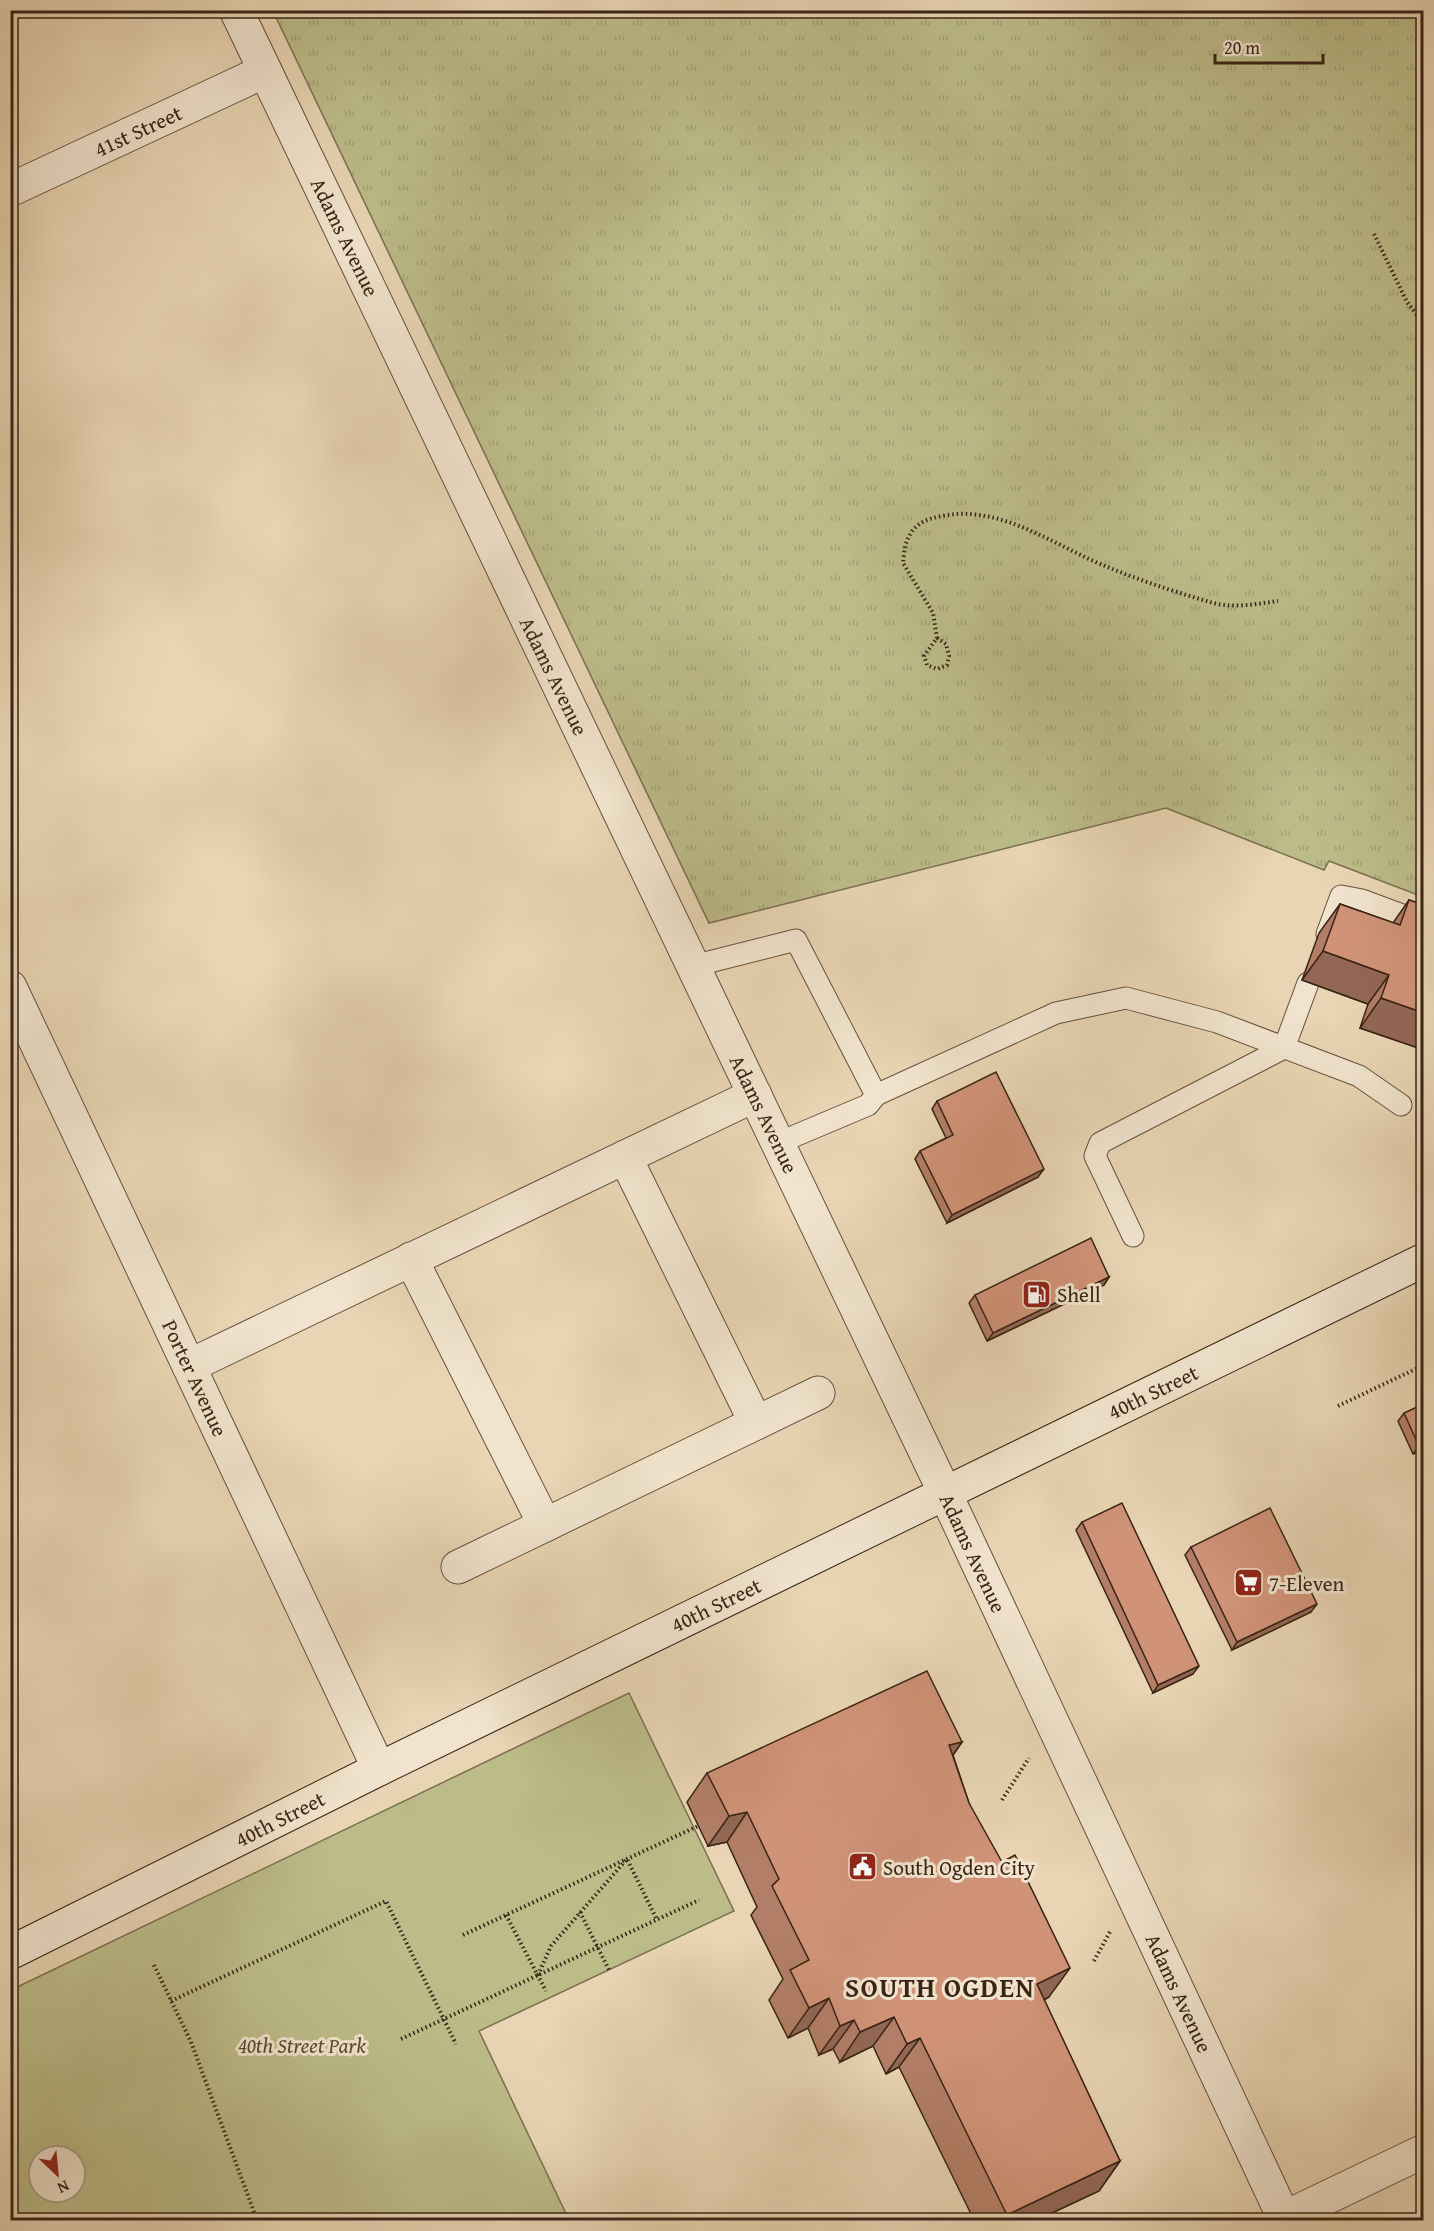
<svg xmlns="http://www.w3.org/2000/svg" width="1434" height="2231" viewBox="0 0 1434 2231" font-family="'Gentium Book Plus',serif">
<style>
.grass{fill:url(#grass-tufts);stroke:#7a7050;stroke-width:1.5}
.park{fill:#bcbc89;stroke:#7a7050;stroke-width:1.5;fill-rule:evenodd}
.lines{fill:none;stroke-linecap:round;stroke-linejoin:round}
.service-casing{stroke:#65503e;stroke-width:23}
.minor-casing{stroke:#65503e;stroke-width:35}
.tertiary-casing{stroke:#65503e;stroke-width:35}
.secondary-casing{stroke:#392416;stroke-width:35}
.path{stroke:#392416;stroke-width:4;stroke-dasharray:1.5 3;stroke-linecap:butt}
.service{stroke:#f1e4ce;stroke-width:21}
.minor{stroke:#f1e4ce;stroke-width:33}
.tertiary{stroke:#f1e4ce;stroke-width:33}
.secondary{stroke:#f1e4ce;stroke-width:33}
.wall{fill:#b37e67;stroke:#392416;stroke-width:1.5}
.shaded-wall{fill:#926754;stroke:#392416;stroke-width:1.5}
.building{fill:#d09378;stroke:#392416;stroke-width:1.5}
.labels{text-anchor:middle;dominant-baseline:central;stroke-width:6;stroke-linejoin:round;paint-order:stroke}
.street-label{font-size:21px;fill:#392416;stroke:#f1e4ce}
.poi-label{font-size:21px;fill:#392416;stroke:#f1e4ce;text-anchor:start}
.park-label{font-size:21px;font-style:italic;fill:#5a4a33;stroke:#f1e4ce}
.district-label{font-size:27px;font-weight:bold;letter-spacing:1.5px;fill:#392416;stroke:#f1e4ce}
</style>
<defs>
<pattern id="grass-tufts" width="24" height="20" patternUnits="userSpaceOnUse" patternTransform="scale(1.5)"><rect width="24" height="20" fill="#bcbc89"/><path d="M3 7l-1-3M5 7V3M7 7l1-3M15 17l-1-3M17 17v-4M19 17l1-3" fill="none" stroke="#a2a176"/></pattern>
</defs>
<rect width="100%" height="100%" fill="#e9d5b4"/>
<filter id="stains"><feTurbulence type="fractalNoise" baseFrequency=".00333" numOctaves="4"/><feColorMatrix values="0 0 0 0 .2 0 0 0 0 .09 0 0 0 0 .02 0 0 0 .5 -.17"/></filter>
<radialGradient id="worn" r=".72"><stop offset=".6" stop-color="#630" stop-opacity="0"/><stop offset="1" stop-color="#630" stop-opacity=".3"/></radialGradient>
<polygon class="grass" points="273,11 1423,11 1423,897 1329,861 1324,870 1166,808 709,923"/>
<path class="park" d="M629 1693 734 1911 479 2031 569 2220H11V1990ZM39 2156H75V2192H39Z"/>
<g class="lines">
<defs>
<g id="service">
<polyline points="1327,934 1341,896 1362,900 1424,923"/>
<polyline points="693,966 796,940 876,1095 868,1105 778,1143"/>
<polyline points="876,1095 1056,1013 1126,998 1217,1022 1359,1076 1401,1105"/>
<polyline points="1133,1236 1095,1156 1100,1143 1284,1048 1308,983"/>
</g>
<g id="minor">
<polyline points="10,190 265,71"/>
<polyline points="10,987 379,1769"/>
<polyline points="625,1157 756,1423"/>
<polyline points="411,1259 545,1525"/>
<polyline points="189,1366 755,1095"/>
<polyline points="945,1493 1285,2220"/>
<polyline points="458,1567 818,1393"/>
<polyline points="1280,2220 1424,2151"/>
</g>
<polyline id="tertiary" points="236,10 945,1493"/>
<polyline id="secondary" points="10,1953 379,1769 1424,1260"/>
</defs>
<use href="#service" class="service-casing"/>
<use href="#minor" class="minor-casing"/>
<use href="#tertiary" class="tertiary-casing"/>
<use href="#secondary" class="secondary-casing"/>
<g class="path">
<polyline points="1374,234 1407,302 1424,324"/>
<path d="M937 638 946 644 949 656 947 665 937 669 927 665 924 656 937 638 933 613 903 563C904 556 904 547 907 541 913 524 926 519 942 516 1000 504 1053 545 1105 566 1139 580 1175 592 1210 602 1232 609 1256 604 1278 601"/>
<polyline points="1338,1406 1424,1365"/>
<polyline points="1002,1800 1029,1758"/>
<polyline points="580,1912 609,1970"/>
<polyline points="506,1915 546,1991"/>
<polyline points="463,1935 698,1826"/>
<polyline points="1094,1961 1111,1930"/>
<polyline points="154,1965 191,2042 257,2220"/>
<polyline points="538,1975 551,1946 627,1859 657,1920"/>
<polyline points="171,2001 386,1901 456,2044"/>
<polyline points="401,2039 699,1900"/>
</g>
<use href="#service" class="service"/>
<use href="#minor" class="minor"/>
<use href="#tertiary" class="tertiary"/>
<use href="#secondary" class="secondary"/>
</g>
<g class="wall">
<polygon points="1409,900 1424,905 1424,1050 1360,1028 1368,1004 1302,980 1319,933 1340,904 1393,923"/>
<polygon points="937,1101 1038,1177 947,1223 915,1159 920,1151 946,1138 932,1109"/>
<polygon points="1109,1277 1104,1285 987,1341 969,1303 975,1295"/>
<polygon points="1424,1404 1424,1449 1413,1454 1398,1421 1404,1413"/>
<polygon points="1082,1522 1193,1674 1153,1693 1076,1530"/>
<polygon points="1191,1547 1311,1612 1232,1650 1185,1555"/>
<polygon points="962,1742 953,1755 969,1803 1049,1997 1044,2000 1120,2161 1099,2191 1037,2220 974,2220 899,2067 886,2074 873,2046 840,2062 833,2049 819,2055 808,2028 788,2038 769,2000 783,1979 751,1915 757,1907 727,1842 708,1846 687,1802 707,1773"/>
</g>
<g class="shaded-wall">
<polygon points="1323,951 1389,975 1368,1004 1302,980"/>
<polygon points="1381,998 1424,1013 1424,1050 1360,1028"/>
<polygon points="1044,1169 1038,1177 947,1223 952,1215"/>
<polygon points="1109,1277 1104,1285 987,1341 993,1333"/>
<polygon points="1424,1444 1424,1449 1413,1454 1419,1446"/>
<polygon points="1317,1604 1311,1612 1232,1650 1237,1642"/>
<polygon points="1199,1666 1193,1674 1153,1693 1158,1685"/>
<polygon points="962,1742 941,1772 949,1745"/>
<polygon points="747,1812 727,1842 708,1846 729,1816"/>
<polygon points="1070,1968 1049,1997 1016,2014 1037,1984"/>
<polygon points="829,1998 808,2028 788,2038 809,2008"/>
<polygon points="894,2017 873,2046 840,2062 860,2032"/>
<polygon points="854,2020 833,2049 819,2055 840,2026"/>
<polygon points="920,2038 899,2067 886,2074 907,2044"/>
<polygon points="1120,2161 1099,2191 1037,2220 1003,2220 1007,2215"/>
</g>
<g class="building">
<polygon points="1409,900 1424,905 1424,1013 1381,998 1389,975 1323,951 1340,904 1400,925"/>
<polygon points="996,1072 1044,1169 952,1215 920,1151 953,1135 937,1101"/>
<polygon points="1091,1238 1109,1277 993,1333 975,1295"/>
<polygon points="1424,1404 1424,1444 1419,1446 1404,1413"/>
<polygon points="1122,1503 1199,1666 1158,1685 1082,1522"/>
<polygon points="1270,1508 1317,1604 1237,1642 1191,1547"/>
<polygon points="927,1671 962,1742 949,1745 969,1803 1002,1862 1015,1855 1070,1968 1037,1984 1120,2161 1007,2215 920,2038 907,2044 894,2017 860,2032 854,2020 840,2026 829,1998 809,2008 790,1970 809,1960 772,1886 779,1879 747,1812 729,1816 707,1773"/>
</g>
<defs>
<symbol id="fuel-square" viewBox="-11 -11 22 22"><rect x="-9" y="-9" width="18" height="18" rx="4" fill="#8f2418" stroke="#f1e4ce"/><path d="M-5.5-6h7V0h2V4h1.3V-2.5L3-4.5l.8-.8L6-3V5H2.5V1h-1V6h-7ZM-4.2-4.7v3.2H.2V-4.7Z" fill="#fff"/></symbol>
<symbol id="supermarket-square" viewBox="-11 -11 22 22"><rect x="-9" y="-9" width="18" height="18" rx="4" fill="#8f2418" stroke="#f1e4ce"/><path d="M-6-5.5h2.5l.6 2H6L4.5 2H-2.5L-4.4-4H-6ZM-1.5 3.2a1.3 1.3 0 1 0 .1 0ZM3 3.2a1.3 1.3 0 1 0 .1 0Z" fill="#fff"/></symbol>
<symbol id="civic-square" viewBox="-11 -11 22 22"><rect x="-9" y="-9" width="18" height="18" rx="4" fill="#8f2418" stroke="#f1e4ce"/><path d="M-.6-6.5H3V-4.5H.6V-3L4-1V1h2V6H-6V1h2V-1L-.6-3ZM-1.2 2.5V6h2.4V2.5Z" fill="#fff"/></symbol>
</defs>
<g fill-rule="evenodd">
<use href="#fuel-square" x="1020" y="1278" width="33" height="33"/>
<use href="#supermarket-square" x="1232" y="1566" width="33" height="33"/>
<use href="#civic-square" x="846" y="1850" width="33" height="33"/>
</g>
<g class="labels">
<g class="street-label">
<text transform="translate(138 131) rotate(-25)">41st Street</text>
<text transform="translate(345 237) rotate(64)">Adams Avenue</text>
<text transform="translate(554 676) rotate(64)">Adams Avenue</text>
<text transform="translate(764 1114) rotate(64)">Adams Avenue</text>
<text transform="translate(195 1378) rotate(65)">Porter Avenue</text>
<text transform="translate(1153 1392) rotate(-26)">40th Street</text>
<text transform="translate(973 1553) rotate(65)">Adams Avenue</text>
<text transform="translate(716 1605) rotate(-26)">40th Street</text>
<text transform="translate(280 1819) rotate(-27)">40th Street</text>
<text transform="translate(1179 1993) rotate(65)">Adams Avenue</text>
</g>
<g class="poi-label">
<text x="1057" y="1294">Shell</text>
<text x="1269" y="1583">7-Eleven</text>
<text x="883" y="1867">South Ogden City</text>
</g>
<g class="park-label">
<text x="302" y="2045">40th Street Park</text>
</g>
<g class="district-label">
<text x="940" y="1987">SOUTH OGDEN</text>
</g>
</g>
<rect width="1434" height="2231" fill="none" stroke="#e9d5b4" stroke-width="36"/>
<rect x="12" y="12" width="1410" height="2207" fill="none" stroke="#392416" stroke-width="3"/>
<rect x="18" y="18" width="1398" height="2195" fill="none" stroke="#392416" stroke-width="1.5"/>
<g transform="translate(57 2174) rotate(154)"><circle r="28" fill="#f1e4ce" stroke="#a79784" stroke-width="1.5"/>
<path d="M0-4.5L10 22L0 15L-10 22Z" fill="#8f2418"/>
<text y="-9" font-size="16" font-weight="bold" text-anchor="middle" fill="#392416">N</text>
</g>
<path d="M1215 54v9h108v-9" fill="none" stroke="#392416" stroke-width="3"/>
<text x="1224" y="54" font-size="18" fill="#392416" stroke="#f1e4ce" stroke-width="4.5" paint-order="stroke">20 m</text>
<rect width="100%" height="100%" filter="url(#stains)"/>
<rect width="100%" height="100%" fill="url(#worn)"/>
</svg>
